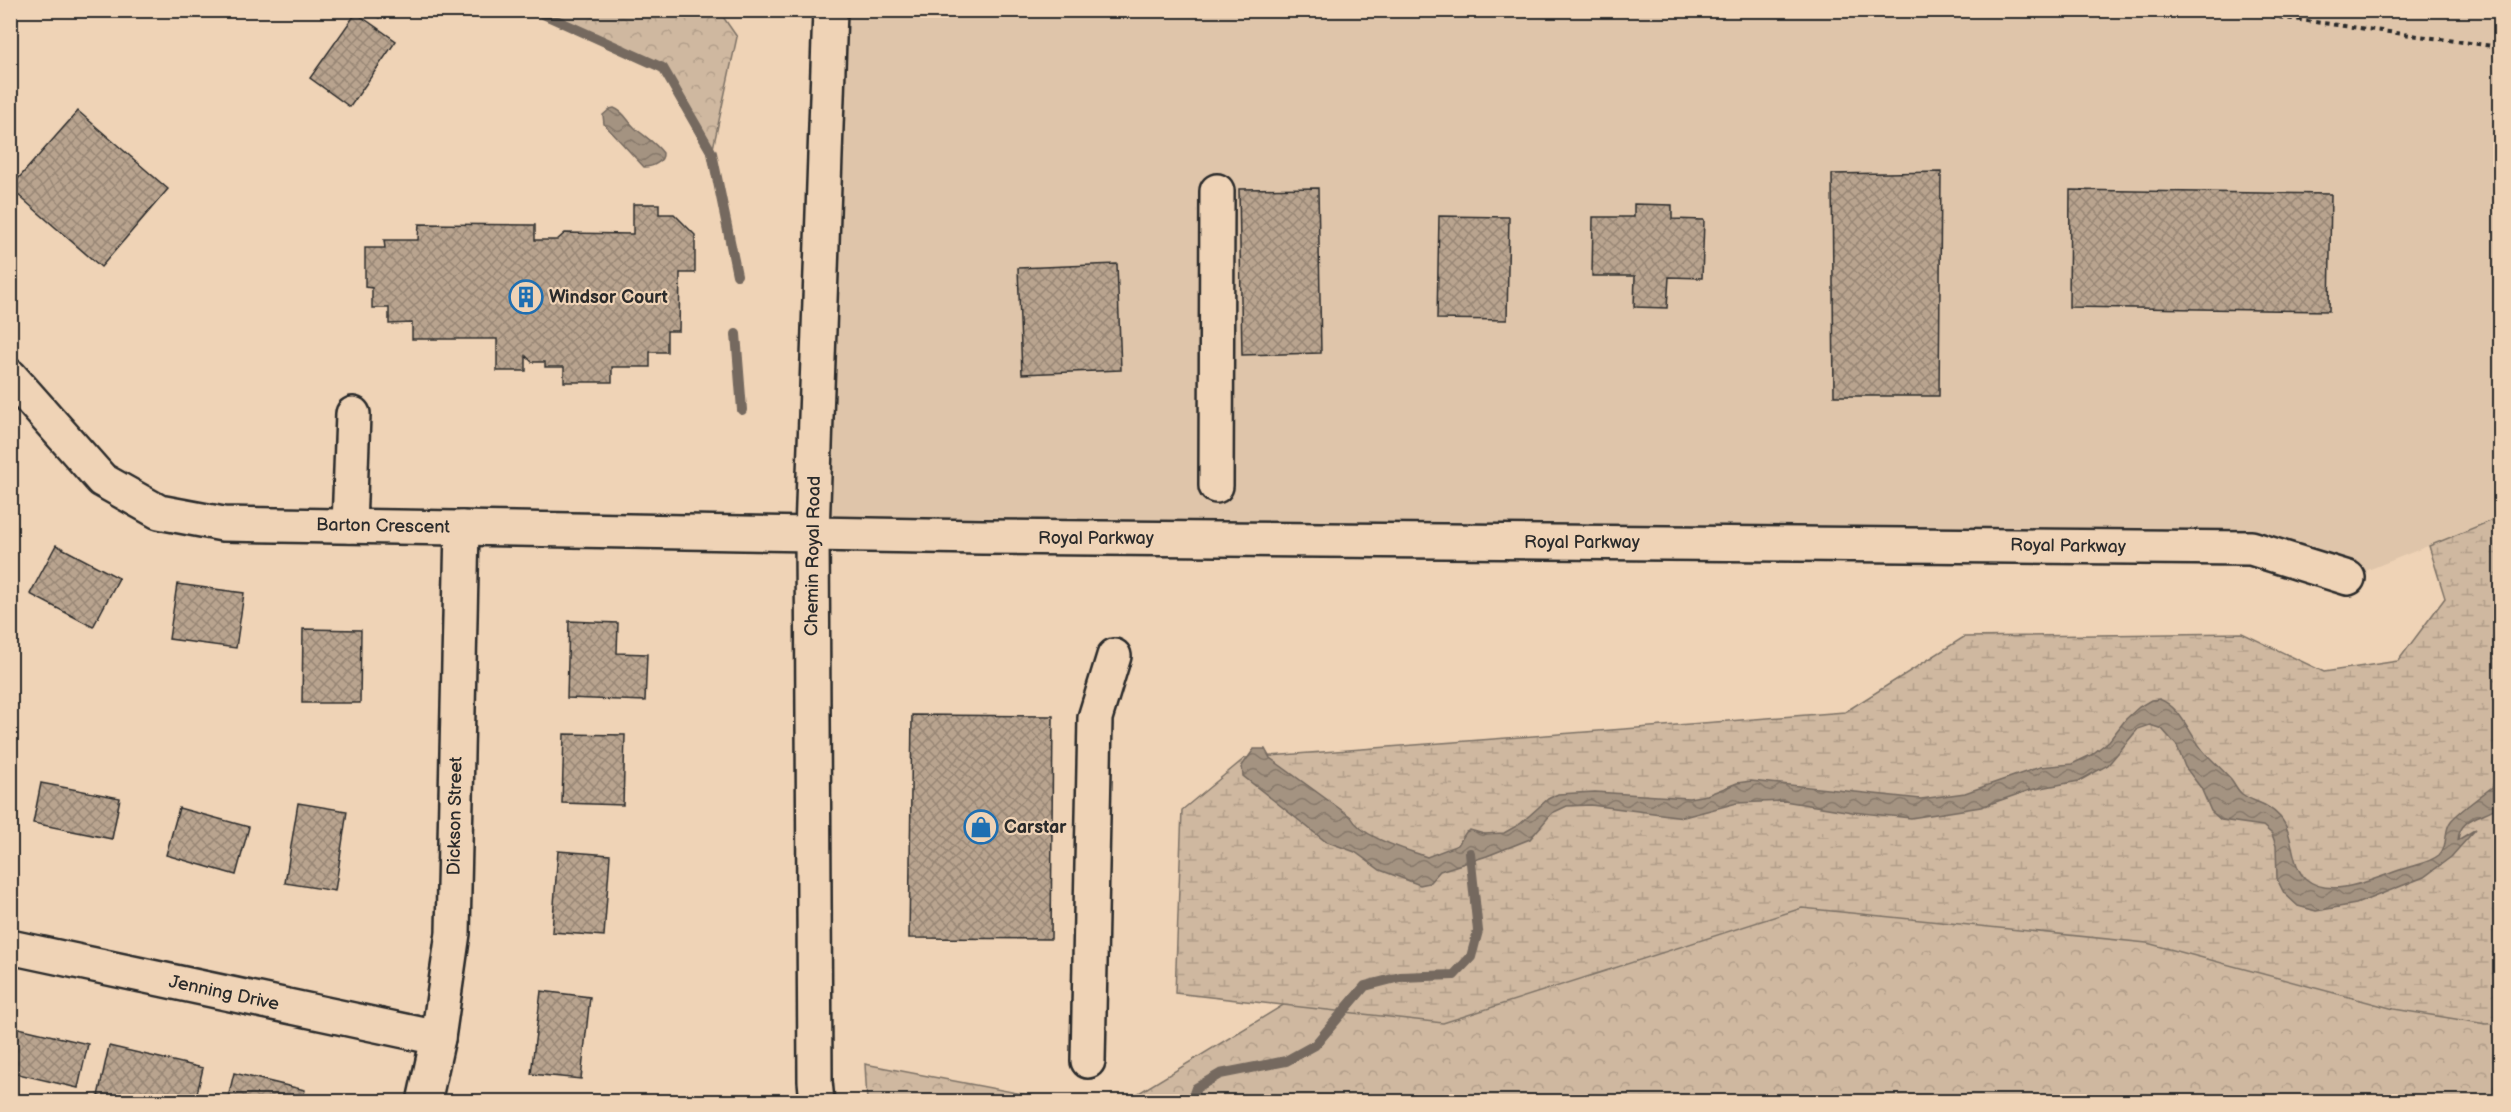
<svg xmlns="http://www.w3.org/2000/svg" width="2511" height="1112" viewBox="0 0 2511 1112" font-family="'Balsamiq Sans',sans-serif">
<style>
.built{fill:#dfc5aa}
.forest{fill:url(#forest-crowns);stroke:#7d7266;stroke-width:1.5}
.wetland{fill:url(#wetland-marsh);stroke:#7d7266;stroke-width:1.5}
.water{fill:url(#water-waves);stroke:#74695f;stroke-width:1.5}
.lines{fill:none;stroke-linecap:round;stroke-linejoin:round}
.stream{stroke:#74695f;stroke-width:10}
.building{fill:url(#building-cross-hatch);stroke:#2b2b2b;stroke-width:1.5}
.minor-casing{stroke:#2b2b2b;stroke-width:38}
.major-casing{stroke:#2b2b2b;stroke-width:38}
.path{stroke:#2b2b2b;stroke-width:4;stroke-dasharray:4.5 4.5;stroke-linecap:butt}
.minor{stroke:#efd3b6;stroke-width:33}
.major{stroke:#efd3b6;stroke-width:33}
.labels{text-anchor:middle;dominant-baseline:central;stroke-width:4.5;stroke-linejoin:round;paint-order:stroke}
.poi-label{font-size:18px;font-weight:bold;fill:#2b2b2b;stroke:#efd3b6;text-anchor:start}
.street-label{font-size:18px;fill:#2b2b2b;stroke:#efd3b6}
</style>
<defs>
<pattern id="forest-crowns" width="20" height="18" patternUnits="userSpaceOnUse" patternTransform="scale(1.5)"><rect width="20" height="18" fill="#cfb8a0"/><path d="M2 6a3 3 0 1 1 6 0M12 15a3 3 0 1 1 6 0" fill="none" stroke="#b29e8a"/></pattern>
<pattern id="wetland-marsh" width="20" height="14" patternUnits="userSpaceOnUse" patternTransform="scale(1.5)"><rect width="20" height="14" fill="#cfb8a0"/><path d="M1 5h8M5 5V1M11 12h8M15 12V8" fill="none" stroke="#b29e8a"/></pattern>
<pattern id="water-waves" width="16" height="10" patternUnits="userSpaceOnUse" patternTransform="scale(1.5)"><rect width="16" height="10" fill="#a49381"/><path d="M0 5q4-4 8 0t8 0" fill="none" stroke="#86786a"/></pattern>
<pattern id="building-cross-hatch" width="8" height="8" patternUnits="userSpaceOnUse" patternTransform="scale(1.5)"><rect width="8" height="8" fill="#b9a48f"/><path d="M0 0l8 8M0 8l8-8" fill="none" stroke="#978675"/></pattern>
</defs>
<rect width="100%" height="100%" fill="#efd3b6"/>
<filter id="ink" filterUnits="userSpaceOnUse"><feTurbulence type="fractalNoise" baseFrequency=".0167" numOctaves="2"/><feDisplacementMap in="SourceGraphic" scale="12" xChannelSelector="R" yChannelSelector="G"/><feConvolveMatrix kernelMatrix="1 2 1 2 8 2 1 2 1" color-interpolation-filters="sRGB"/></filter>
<g filter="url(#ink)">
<polygon class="built" points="830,11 2500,11 2500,517 2348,578 2251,548 812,533"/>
<g class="forest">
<polygon points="534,11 719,11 737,37 712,153 663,68"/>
<polygon points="2500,805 2500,1101 1124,1102 1369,953"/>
<polygon points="865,1064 1059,1101 867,1101"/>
</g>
<polygon class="wetland" points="2500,517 2500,1023 2486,1024 2394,1009 2147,943 1802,908 1443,1023 1175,993 1182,810 1245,758 1845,712 1964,637 2242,633 2324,672 2398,661 2445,598 2429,546"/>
<g class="water">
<path d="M614 108C625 112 627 121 635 128 645 137 655 142 663 153 664 162 652 167 644 167L604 124 603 115 610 109Z"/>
<path d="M2159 699C2182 707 2190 737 2206 754 2214 762 2223 770 2231 779 2235 784 2237 790 2242 794 2256 804 2265 801 2280 817 2295 834 2290 866 2306 879 2332 901 2379 876 2406 868 2417 864 2429 863 2439 855 2449 845 2443 831 2451 821 2460 810 2488 791 2500 781V805C2485 817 2460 816 2458 840L2476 829 2451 857 2424 877 2356 904 2316 911 2298 906 2284 893 2277 879 2276 846 2272 834 2263 826 2221 820 2211 811 2201 788 2185 767 2177 746 2162 729 2150 725 2138 729 2108 765 2079 781 2030 790 1981 807 1911 818 1852 812 1784 801 1737 803 1684 817 1591 805 1567 806 1552 813 1530 839 1487 856 1440 871 1429 883 1420 885 1380 870 1355 852 1325 841 1243 776 1242 766 1254 749H1265L1270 758 1351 817C1362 838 1405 849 1427 857L1458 845 1466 832 1470 830 1484 834 1504 833 1520 824 1548 799 1558 794 1595 792 1689 798 1707 795 1737 783 1751 781 1921 799 1965 793 2040 767 2072 764 2091 755 2109 741 2126 719 2139 707 2151 700Z"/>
</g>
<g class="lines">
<g class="stream">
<polyline points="534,10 663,68 712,153 737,275"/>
<polyline points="736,334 742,410"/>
<polyline points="1191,1102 1196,1088 1220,1074 1286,1061 1315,1045 1365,986 1400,977 1454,975 1471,957 1478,931 1470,853"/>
</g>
</g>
<g class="building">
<polygon points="367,10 384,10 379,18"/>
<polygon points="356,13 396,41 350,107 310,78"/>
<polygon points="78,111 168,189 101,267 10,188"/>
<polygon points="1941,172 1939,396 1834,396 1832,174"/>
<polygon points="1318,188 1321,353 1242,355 1239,189"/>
<polygon points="2070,190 2331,194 2329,311 2069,307"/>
<polygon points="633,204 659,204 659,214 674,214 695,235 695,273 680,273 679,331 667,331 667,352 650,352 650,367 612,367 612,382 564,382 564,367 545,367 545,362 532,362 526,356 526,371 497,371 497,339 412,339 412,323 389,324 389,308 372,308 372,288 365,287 365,248 385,248 384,240 418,240 419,224 535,225 535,240 557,240 565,233 633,234"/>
<polygon points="1634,204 1672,205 1672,219 1704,220 1702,278 1669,277 1667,308 1634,307 1635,276 1592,276 1593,217 1634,217"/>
<polygon points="1439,216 1509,217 1507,320 1437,319"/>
<polygon points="1117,264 1121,370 1022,374 1018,268"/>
<polygon points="56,545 119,578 93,627 30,594"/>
<polygon points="177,584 244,593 236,648 169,639"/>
<polygon points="569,621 618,623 617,653 647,654 645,701 567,698"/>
<polygon points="303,629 361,630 360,703 302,703"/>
<polygon points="912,715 1053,716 1051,939 909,938"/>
<polygon points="564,734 625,735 623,805 562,803"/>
<polygon points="41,783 120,798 112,839 33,823"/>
<polygon points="298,803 347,811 335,891 285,883"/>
<polygon points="179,808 249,827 236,875 166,855"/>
<polygon points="558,851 610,855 604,936 552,932"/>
<polygon points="541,991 590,997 581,1079 531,1074"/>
<polygon points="10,1026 88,1044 78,1088 10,1072"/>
<polygon points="109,1046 203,1068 195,1102 121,1102 98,1096"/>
<polygon points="234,1073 305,1090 302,1102 227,1102"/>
</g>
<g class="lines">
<defs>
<g id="minor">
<polyline points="10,376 102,480 159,512 223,524 982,537 2251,548 2348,578"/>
<polyline points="1216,486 1217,191"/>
<polyline points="349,526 353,414"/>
<polyline points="10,947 438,1038"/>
<polyline points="1088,1061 1095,718 1114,656"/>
<polyline points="424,1102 438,1038 453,933 462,528"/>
</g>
<polyline id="major" points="817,1102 815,1081 812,533 830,10"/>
</defs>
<use href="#minor" class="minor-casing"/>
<use href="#major" class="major-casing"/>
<polyline class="path" points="2226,10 2500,47"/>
<use href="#minor" class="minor"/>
<use href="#major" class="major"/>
</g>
</g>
<defs>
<symbol id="building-ring" viewBox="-11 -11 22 22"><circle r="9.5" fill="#efd3b6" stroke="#1f6fb2" stroke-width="1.5"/><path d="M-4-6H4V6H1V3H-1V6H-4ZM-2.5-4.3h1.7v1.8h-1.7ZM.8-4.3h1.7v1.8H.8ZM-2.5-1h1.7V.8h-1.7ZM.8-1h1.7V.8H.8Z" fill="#1f6fb2"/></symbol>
<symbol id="shop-ring" viewBox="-11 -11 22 22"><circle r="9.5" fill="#efd3b6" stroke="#1f6fb2" stroke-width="1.5"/><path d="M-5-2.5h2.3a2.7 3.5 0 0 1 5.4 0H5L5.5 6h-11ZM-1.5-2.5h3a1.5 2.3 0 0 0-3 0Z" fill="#1f6fb2"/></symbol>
</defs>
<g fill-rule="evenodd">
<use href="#building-ring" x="507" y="278" width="38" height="38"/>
<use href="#shop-ring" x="962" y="808" width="38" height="38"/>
</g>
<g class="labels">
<g class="poi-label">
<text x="549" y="297">Windsor Court</text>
<text x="1004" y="827">Carstar</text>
</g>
<g class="street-label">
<text transform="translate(383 526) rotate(1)">Barton Crescent</text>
<text x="1096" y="538">Royal Parkway</text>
<text x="1582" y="542">Royal Parkway</text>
<text transform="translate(2068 546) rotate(1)">Royal Parkway</text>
<text transform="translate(813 556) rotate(-89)">Chemin Royal Road</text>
<text transform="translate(455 816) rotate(-89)">Dickson Street</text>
<text transform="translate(224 993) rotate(12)">Jenning Drive</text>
</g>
</g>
<rect width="2511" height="1112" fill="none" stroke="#efd3b6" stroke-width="36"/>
<rect x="18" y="18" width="2475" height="1076" fill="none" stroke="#2b2b2b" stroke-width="2" filter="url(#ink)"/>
</svg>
